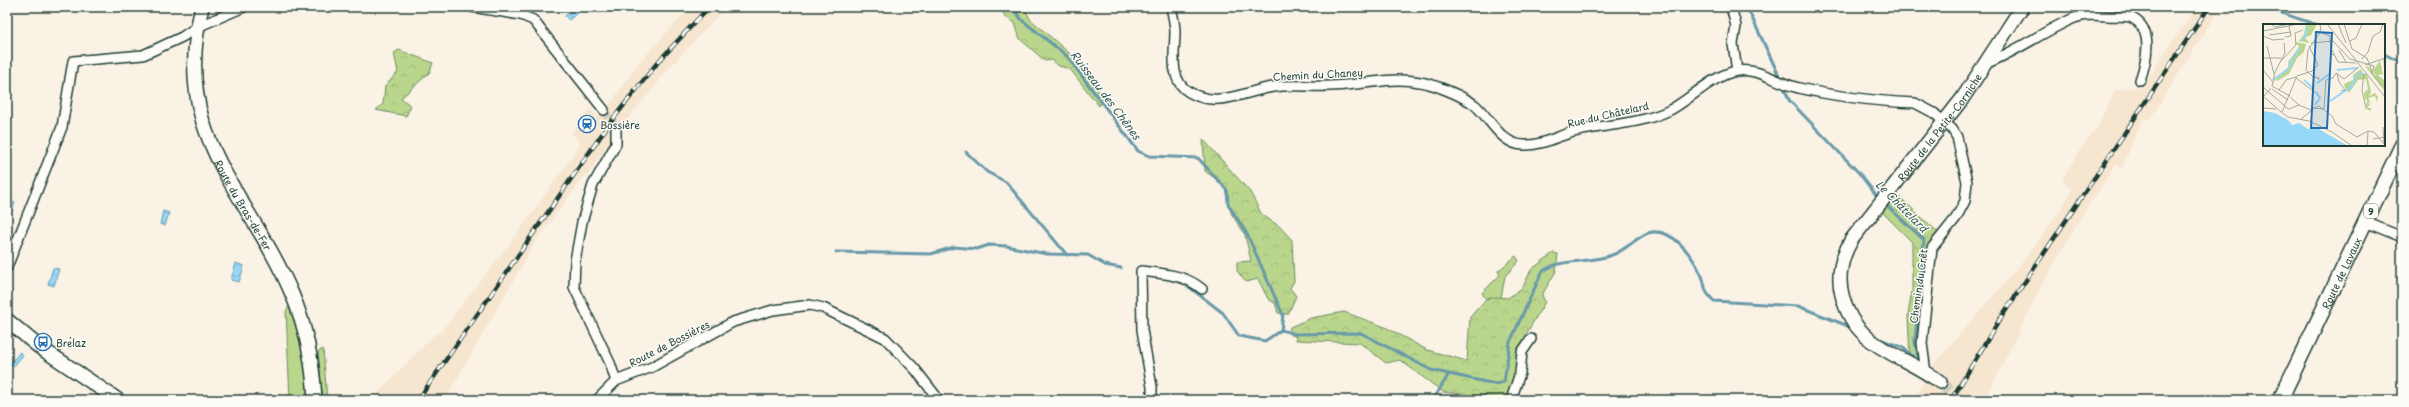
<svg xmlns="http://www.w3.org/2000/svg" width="2409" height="407" viewBox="0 0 2409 407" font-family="'Playpen Sans',sans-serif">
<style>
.built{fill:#f6e6d0}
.grass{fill:#bad68d;stroke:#6c8a60}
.forest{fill:url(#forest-crowns);stroke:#6c8a60}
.water{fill:url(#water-waves);stroke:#6799aa}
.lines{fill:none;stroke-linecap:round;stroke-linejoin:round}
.stream{stroke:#6799aa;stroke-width:3}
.street-tunnel{stroke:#cecec2;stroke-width:9;stroke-dasharray:9 4.5;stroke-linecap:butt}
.secondary-tunnel{stroke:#cecec2;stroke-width:13;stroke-dasharray:13 6;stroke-linecap:butt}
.street-casing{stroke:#1f3d34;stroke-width:12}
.secondary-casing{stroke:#1f3d34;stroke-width:16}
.primary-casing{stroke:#1f3d34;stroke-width:17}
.street{stroke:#fdfcf7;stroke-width:9}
.secondary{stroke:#fdfcf7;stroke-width:13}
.primary{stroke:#fdfcf7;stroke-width:14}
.rail-casing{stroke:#1f3d34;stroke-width:4.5}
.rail{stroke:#fdfcf7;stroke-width:3;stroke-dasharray:9;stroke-linecap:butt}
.labels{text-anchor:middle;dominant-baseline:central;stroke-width:3;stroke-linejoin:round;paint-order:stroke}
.shield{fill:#fdfcf7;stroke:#62766e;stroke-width:1}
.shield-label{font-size:9px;font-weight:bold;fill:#1f3d34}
.street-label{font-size:10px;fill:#1f3d34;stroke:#fdfcf7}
.poi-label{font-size:10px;fill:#1f3d34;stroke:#fdfcf7;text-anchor:start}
.water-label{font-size:11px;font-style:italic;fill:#375c5b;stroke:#fdfcf7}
.inset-river{fill:none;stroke:#97d7f8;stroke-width:2}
.inset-road{fill:none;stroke:#a2aa9e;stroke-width:1}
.view{fill:#1f6fb2;fill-opacity:0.15;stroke:#1f6fb2;stroke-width:2}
.inset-edge{fill:none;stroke:#1f3d34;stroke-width:2}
</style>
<defs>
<pattern id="forest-crowns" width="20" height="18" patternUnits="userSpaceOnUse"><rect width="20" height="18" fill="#bad68d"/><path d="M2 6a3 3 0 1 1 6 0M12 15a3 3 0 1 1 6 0" fill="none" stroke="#9fb97a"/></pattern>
<pattern id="water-waves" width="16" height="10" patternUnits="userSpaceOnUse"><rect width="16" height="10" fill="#97d7f8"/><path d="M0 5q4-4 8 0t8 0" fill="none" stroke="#82b9d5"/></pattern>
</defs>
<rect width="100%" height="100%" fill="#faf2e5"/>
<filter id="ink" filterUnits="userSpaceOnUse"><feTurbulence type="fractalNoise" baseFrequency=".025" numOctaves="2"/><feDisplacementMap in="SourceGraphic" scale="8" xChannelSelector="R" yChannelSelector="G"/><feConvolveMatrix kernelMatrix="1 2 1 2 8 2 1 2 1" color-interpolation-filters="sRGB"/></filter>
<g filter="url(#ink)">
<g class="built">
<polygon points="690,7 726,7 660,78 658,83 632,113 587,176 585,175 536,241 445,400 371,400 435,334 440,333 526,222 579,146 580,142 571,133 590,108 597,117 606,110 638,64"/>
<polygon points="2196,7 2221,7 2150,119 2142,120 2122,168 2116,164 2079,220 2041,287 1985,400 1915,400 1926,373 2025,259 2061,209 2072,190 2062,180 2083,145 2098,126 2115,90 2142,87"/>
</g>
<g class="grass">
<polygon points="1516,256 1519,261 1505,276 1501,298 1486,299 1482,293 1500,275 1498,271"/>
<polygon points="290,304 305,353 309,400 290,400 286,311"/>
<polygon points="323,349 327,400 323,400 318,352"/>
</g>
<g class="forest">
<polygon points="1003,7 1024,7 1030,19 1077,60 1103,98 1099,106 1070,69 1059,66 1052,60 1045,61 1020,39 1015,23 1004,16"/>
<polygon points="399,50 433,63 429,73 401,98 411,106 406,116 376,110 383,104 385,86 398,72 394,53"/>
<polygon points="1203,139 1250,192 1262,215 1279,226 1292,240 1294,281 1290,288 1296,296 1288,314 1278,313 1275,303 1268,299 1258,279 1246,282 1237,271 1237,262 1251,261 1245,235 1231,213 1224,185 1205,171"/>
<polygon points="1894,192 1942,236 1932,248 1922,343 1926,363 1910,359 1908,315 1912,289 1912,242 1880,210"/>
<polygon points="1553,253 1558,254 1556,271 1542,295 1545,302 1525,336 1518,373 1507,399 1443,392 1400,360 1386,363 1360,343 1296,340 1295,336 1289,334 1290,327 1311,318 1344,312 1385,327 1427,350 1467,361 1470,317 1486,299 1496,297 1508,298 1523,287 1531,270"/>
</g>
<g class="water">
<polygon points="574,8 577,9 577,13 569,20 565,16"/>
<polygon points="9,200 15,203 11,213 7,212"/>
<polygon points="163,211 169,213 165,226 160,224"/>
<polygon points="236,263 244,266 239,282 231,280"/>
<polygon points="53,268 59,269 54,286 48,284"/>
<polygon points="20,352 23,355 13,367 10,364"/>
</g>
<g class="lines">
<g class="stream">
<polyline points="1012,7 1022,20 1067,56 1138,151 1149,156 1198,158 1227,190 1228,204 1247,234 1283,315 1281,330"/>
<polyline points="1747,7 1781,80"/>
<polyline points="2264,7 2317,25"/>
<polyline points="2384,54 2402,63"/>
<polyline points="1783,85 1789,100 1859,173 1879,199"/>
<polyline points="966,152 987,172 1006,182 1067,255"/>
<polyline points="1884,203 1924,240 1915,342 1919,361"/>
<polyline points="836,252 931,254 954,247 977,249 989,245 1006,246 1047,254 1088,255 1105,265 1121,268"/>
<polyline points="1184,283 1223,313 1239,336 1265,341 1281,330"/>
<path d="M1281 330 1296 334 1361 333 1431 370 1495 384 1504 382 1510 342 1542 272C1562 257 1589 264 1612 255 1625 251 1635 238 1648 233 1671 226 1691 254 1700 272 1708 285 1700 288 1714 301L1798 306 1848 326"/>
<polyline points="1879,339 1902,347 1918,361"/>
<polyline points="1430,400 1436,395 1449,374"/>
</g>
<polyline class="street-tunnel" points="604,110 616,130"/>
<polyline class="secondary-tunnel" points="1940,382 1959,400"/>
<defs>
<g id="street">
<polyline points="472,7 521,15 523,7"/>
<path d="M1171 7C1173 16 1175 24 1175 32 1175 51 1168 80 1189 92 1218 109 1245 91 1273 87 1292 84 1311 87 1329 86 1360 86 1389 76 1420 82 1434 84 1463 96 1475 105 1490 118 1501 145 1524 145 1543 146 1560 134 1578 131 1608 124 1642 124 1670 110 1692 98 1713 75 1737 71 1758 67 1779 84 1799 88 1837 97 1875 101 1915 103L1934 113 1952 129 1957 137 1967 182 1965 201 1956 218 1932 248 1922 343 1926 373"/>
<polyline points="1731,7 1736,26 1733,44 1737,71"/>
<polyline points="521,15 533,20 604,110"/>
<path d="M1985 64C2016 52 2042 32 2072 19 2083 14 2096 15 2108 16 2115 17 2126 15 2132 18 2155 29 2146 63 2140 80"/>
<polyline points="2365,222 2402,237"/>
<polyline points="7,267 62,127 73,61 143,55 182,37 197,27 244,7"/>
<polyline points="616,381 610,363 574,287 575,261 582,222 593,185 616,144 616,130"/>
<polyline points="597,400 616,381 652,367 733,322 773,310 810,305 823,308 885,338 915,369 939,400"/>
<path d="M1152 400V387L1142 330 1141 271C1163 274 1184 274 1202 289"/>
<polyline points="1511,400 1520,373 1522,352 1531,339"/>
</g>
<g id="secondary">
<path id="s1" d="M202 7C170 136 247 189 292 294 307 329 313 363 315 400"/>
<polyline points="7,320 38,346 118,400"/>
<path id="s2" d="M1940 382C1902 353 1855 349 1842 295 1837 276 1842 256 1852 239L1962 99 2022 7"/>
</g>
<g id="primary">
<path id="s3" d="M2280 400 2402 145"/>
</g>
</defs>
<use href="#street" class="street-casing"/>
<use href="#secondary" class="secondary-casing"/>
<use href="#primary" class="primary-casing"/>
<use href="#street" class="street"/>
<use href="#secondary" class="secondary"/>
<use href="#primary" class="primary"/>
<defs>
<g id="rail">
<polyline points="418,400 609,124 658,62 709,7"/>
<polyline points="1951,400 2000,319 2209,7"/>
</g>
</defs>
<use href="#rail" class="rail-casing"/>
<use href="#rail" class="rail"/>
</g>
</g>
<defs>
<symbol id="station-ring" viewBox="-11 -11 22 22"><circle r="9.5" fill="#fdfcf7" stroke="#1f6fb2" stroke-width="1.5"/><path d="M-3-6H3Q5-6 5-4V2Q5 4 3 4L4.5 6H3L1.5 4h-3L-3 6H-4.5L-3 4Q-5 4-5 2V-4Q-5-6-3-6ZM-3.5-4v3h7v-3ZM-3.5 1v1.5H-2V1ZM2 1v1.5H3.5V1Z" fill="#1f6fb2"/></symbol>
<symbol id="bus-ring" viewBox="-11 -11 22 22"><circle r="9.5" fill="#fdfcf7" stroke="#1f6fb2" stroke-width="1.5"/><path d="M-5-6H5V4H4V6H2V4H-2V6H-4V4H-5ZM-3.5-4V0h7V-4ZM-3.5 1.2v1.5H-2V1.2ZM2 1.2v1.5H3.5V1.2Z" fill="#1f6fb2"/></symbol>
</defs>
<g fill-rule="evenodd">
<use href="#station-ring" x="577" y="114" width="20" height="20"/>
<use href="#bus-ring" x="33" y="332" width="20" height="20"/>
</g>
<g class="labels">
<rect class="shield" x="2364" y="204" width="14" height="14" rx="3"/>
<g class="shield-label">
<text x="2371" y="211">9</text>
</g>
<g class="street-label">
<text transform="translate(1318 74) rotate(-3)">Chemin du Chaney</text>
<text transform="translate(1608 114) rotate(-13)">Rue du Châtelard</text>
<text stroke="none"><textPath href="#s2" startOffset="336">Route de la Petite-Corniche</textPath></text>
<text stroke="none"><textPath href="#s1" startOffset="209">Route du Bras-de-Fer</textPath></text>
<text stroke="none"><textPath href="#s3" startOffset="141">Route de Lavaux</textPath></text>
<text transform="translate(1918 286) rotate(-82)">Chemin du Crêt</text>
<text transform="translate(669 343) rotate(-27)">Route de Bossières</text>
</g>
<g class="poi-label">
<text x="600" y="124">Bossière</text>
<text x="56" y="342">Brélaz</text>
</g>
<g class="water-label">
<text transform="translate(1106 95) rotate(53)">Ruisseau des Chênes</text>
<text transform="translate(1902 206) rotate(45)">Le Châtelard</text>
</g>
</g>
<g transform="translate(2263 24)">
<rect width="122" height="122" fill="#faf2e5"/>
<path d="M117 36 121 55 120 50 115 51 122 57V64L118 62 122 66V68L102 42 106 43 117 60 110 47Z" fill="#bad68d"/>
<path d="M43 0H54L48 11 42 14 47 19 36 17 41 10ZM32 18 43 20 41 28 34 34 26 50 14 57 13 54 10 60 11 55 26 43 25 38 36 23ZM98 45 100 50H104L108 68 106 72 112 69 115 73 114 78 112 72 105 74 107 77 105 80 108 79 104 84H108V87L101 84H103L104 75 102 76 101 69 105 65 103 55 95 56 86 69 82 64 81 60 90 56V51Z" fill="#bad68d"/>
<path d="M0 87 12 89 25 96 29 101 36 99 45 105H56L85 122H0Z" fill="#97d7f8"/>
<path class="inset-river" d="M40 17 45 3M74 46 94 44M10 56 25 45 30 33 37 25M41 56 50 64M54 59 68 49M67 77 88 63 93 52 99 48M52 81 57 74 53 68"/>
<path class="inset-road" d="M8 0 12 3 22 1M64 0 122 73M75 0 83 19M81 0 89 25 104 34 110 50 122 65M0 7 35 0M57 8 67 12 68 30 71 31M6 11 28 8M0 12 10 16 21 15M22 13 28 12 26 2M87 17 93 14 99 0M48 19 70 17 87 35 111 42 109 49M4 22 11 50M69 26 75 38 93 39M76 26 83 38M0 34H18M99 35 105 28 110 12 117 8 120 0M121 35 122 57M17 38 33 21 32 9 40 6M102 41 122 34M0 46 9 57M43 47 45 26 58 7 57 0M44 47 50 53 56 54 55 56M74 49 76 58 82 66 78 67M101 49 99 66 103 84M33 54 53 69M9 62 12 48 22 29 21 19M9 62 16 66 23 56 33 53M0 63 22 82M9 65 25 76M16 66 27 72M0 72 18 88M0 73 8 64M27 73 36 81M22 83 26 85 36 81 48 86M1 84 13 85M50 84 61 85 63 56 70 54 73 49 81 55 96 43M50 85 56 82 69 92 73 100 94 113 105 107 111 108 122 121M18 88 25 93 46 97 69 108 89 122M19 88 34 52 49 47 55 41 46 22M38 95 48 87M120 103 121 120M110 115 122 113M104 122 105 108"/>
<path class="view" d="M53 8 69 9 64 104H48Z"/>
<rect width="122" height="122" class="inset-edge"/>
</g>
<rect width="2409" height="407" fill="none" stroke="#fdfcf7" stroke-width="24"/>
<rect x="12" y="12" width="2385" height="383" fill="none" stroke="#1f3d34" stroke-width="1.5" filter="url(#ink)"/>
</svg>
